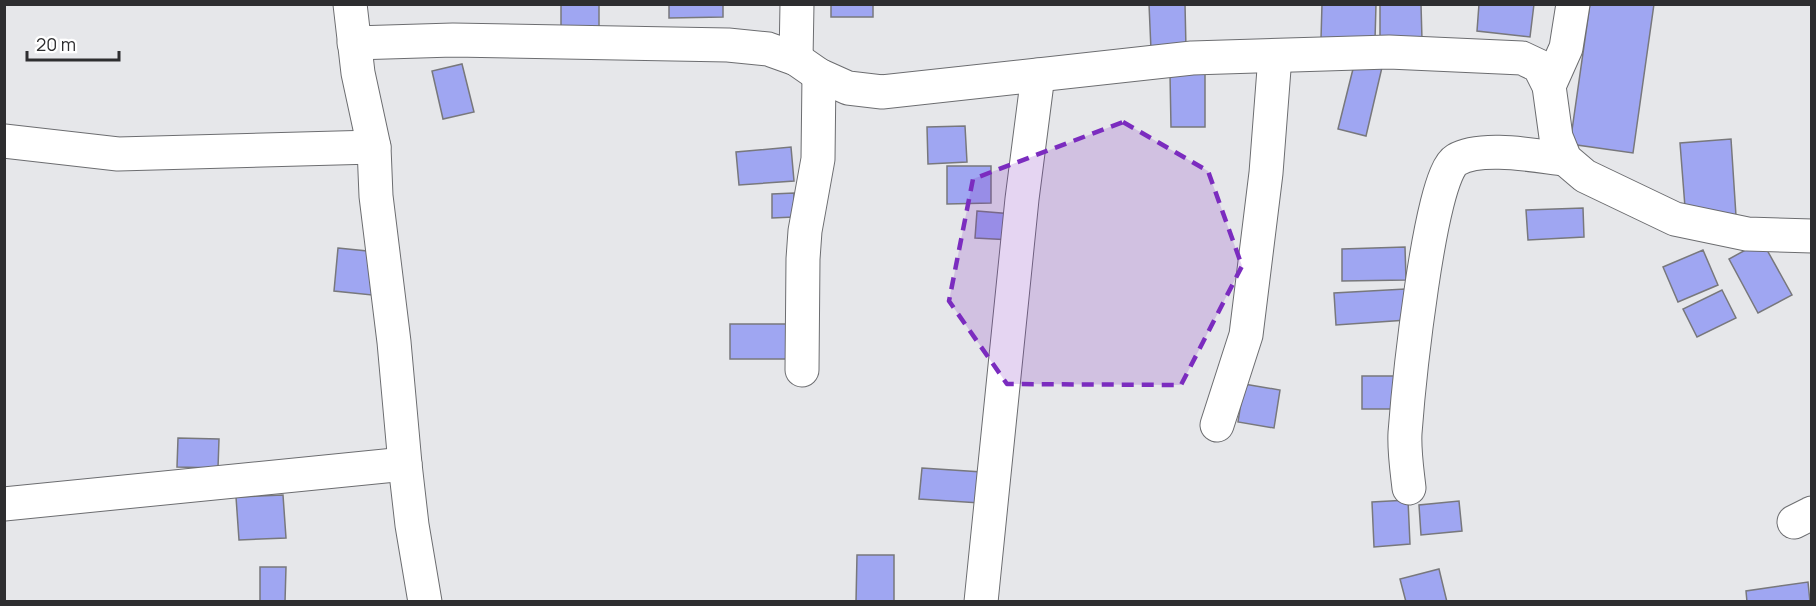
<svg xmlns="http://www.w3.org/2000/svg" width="1816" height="606" viewBox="0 0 1816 606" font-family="Manrope,sans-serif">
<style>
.building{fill:#9fa6f2;stroke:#78787c;stroke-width:1.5}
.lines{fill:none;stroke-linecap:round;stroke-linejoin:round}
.minor-casing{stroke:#6c6d70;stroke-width:35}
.minor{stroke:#fff;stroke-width:33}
.marked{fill:#7b2cbf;fill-opacity:0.2;stroke:#7b2cbf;stroke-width:4.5;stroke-dasharray:12 8;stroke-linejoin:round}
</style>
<rect width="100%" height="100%" fill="#e6e7ea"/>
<g class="building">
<rect x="561" y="4" width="38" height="27"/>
<polygon points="669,4 723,4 723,17 669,18"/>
<rect x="831" y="4" width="42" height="13"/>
<polygon points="1149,4 1185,4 1186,49 1151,50"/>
<polygon points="1322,4 1376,4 1375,40 1321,39"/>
<polygon points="1380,4 1421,4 1422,40 1380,41"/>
<polygon points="1479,4 1534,4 1530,37 1477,31"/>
<polygon points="1590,4 1654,4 1633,153 1570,144"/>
<polygon points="1356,57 1383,63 1366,136 1338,129"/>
<polygon points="462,64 474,112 443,119 432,71"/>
<polygon points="1170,74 1205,74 1205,127 1171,127"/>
<polygon points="965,126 967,162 928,164 927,127"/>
<polygon points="1731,139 1736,216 1686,220 1680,143"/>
<polygon points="791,147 794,181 739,185 736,152"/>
<polygon points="947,166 991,166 991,203 947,204"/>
<polygon points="794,193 794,217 772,218 772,194"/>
<polygon points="1583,208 1584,237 1528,240 1526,210"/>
<polygon points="977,211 1013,214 1012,240 975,238"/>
<polygon points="1762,241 1792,295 1758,313 1729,259"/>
<polygon points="1405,247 1406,280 1342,281 1342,249"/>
<polygon points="338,248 377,252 372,295 334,291"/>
<polygon points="1703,250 1718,285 1678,302 1663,267"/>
<polygon points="1405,289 1407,320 1336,325 1334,293"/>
<polygon points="1722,290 1736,318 1697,337 1683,309"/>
<rect x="730" y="324" width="64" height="35"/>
<polygon points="1362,376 1396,376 1397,409 1362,409"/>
<polygon points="1244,384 1280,390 1274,428 1238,422"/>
<polygon points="178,438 219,439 218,468 177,467"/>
<polygon points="922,468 982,472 980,503 919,499"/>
<polygon points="283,495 286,538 239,540 236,497"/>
<polygon points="1408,500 1410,544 1374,547 1372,502"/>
<polygon points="1459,501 1462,531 1421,535 1419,505"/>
<polygon points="857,555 894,555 894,602 856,602"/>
<polygon points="260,567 286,567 285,602 260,602"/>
<polygon points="1439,569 1447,602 1406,602 1400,579"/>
<polygon points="1808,582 1810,602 1747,602 1746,591"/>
</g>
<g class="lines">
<defs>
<g id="minor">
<polyline points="350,4 358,73 374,147 376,196 394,342 405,464 412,525 425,602"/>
<polyline points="354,43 453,40 728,45 768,49 796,59 819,75 848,88 882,92 1192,58 1389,52 1522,58 1539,66 1549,86 1556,137 1565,159 1585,176 1675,219 1747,234 1812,236"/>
<polyline points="796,59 797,4"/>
<polyline points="1549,86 1566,48 1573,4"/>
<polyline points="4,141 118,154 374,147"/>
<polyline points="802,370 803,259 805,231 818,159 819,75"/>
<polyline points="1217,425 1246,335 1266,173 1275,56"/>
<path d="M1409 488C1407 470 1404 451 1405 433 1408 393 1429 176 1456 160 1481 145 1537 156 1565 159"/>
<polyline points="4,504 405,464"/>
<polyline points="1794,522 1812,513"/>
<polyline points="981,602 1022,199 1038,75"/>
</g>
</defs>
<use href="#minor" class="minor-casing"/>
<use href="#minor" class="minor"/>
</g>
<path class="marked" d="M1123 122 1208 171 1242 266 1181 385 1007 384 949 301 973 179Z"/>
<rect width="1816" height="606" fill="none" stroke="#2e2e30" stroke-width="12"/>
<path d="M27 51v9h92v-9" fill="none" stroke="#2e2e30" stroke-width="3"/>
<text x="36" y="51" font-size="18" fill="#2e2e30" stroke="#ffffff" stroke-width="4.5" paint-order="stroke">20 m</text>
</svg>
